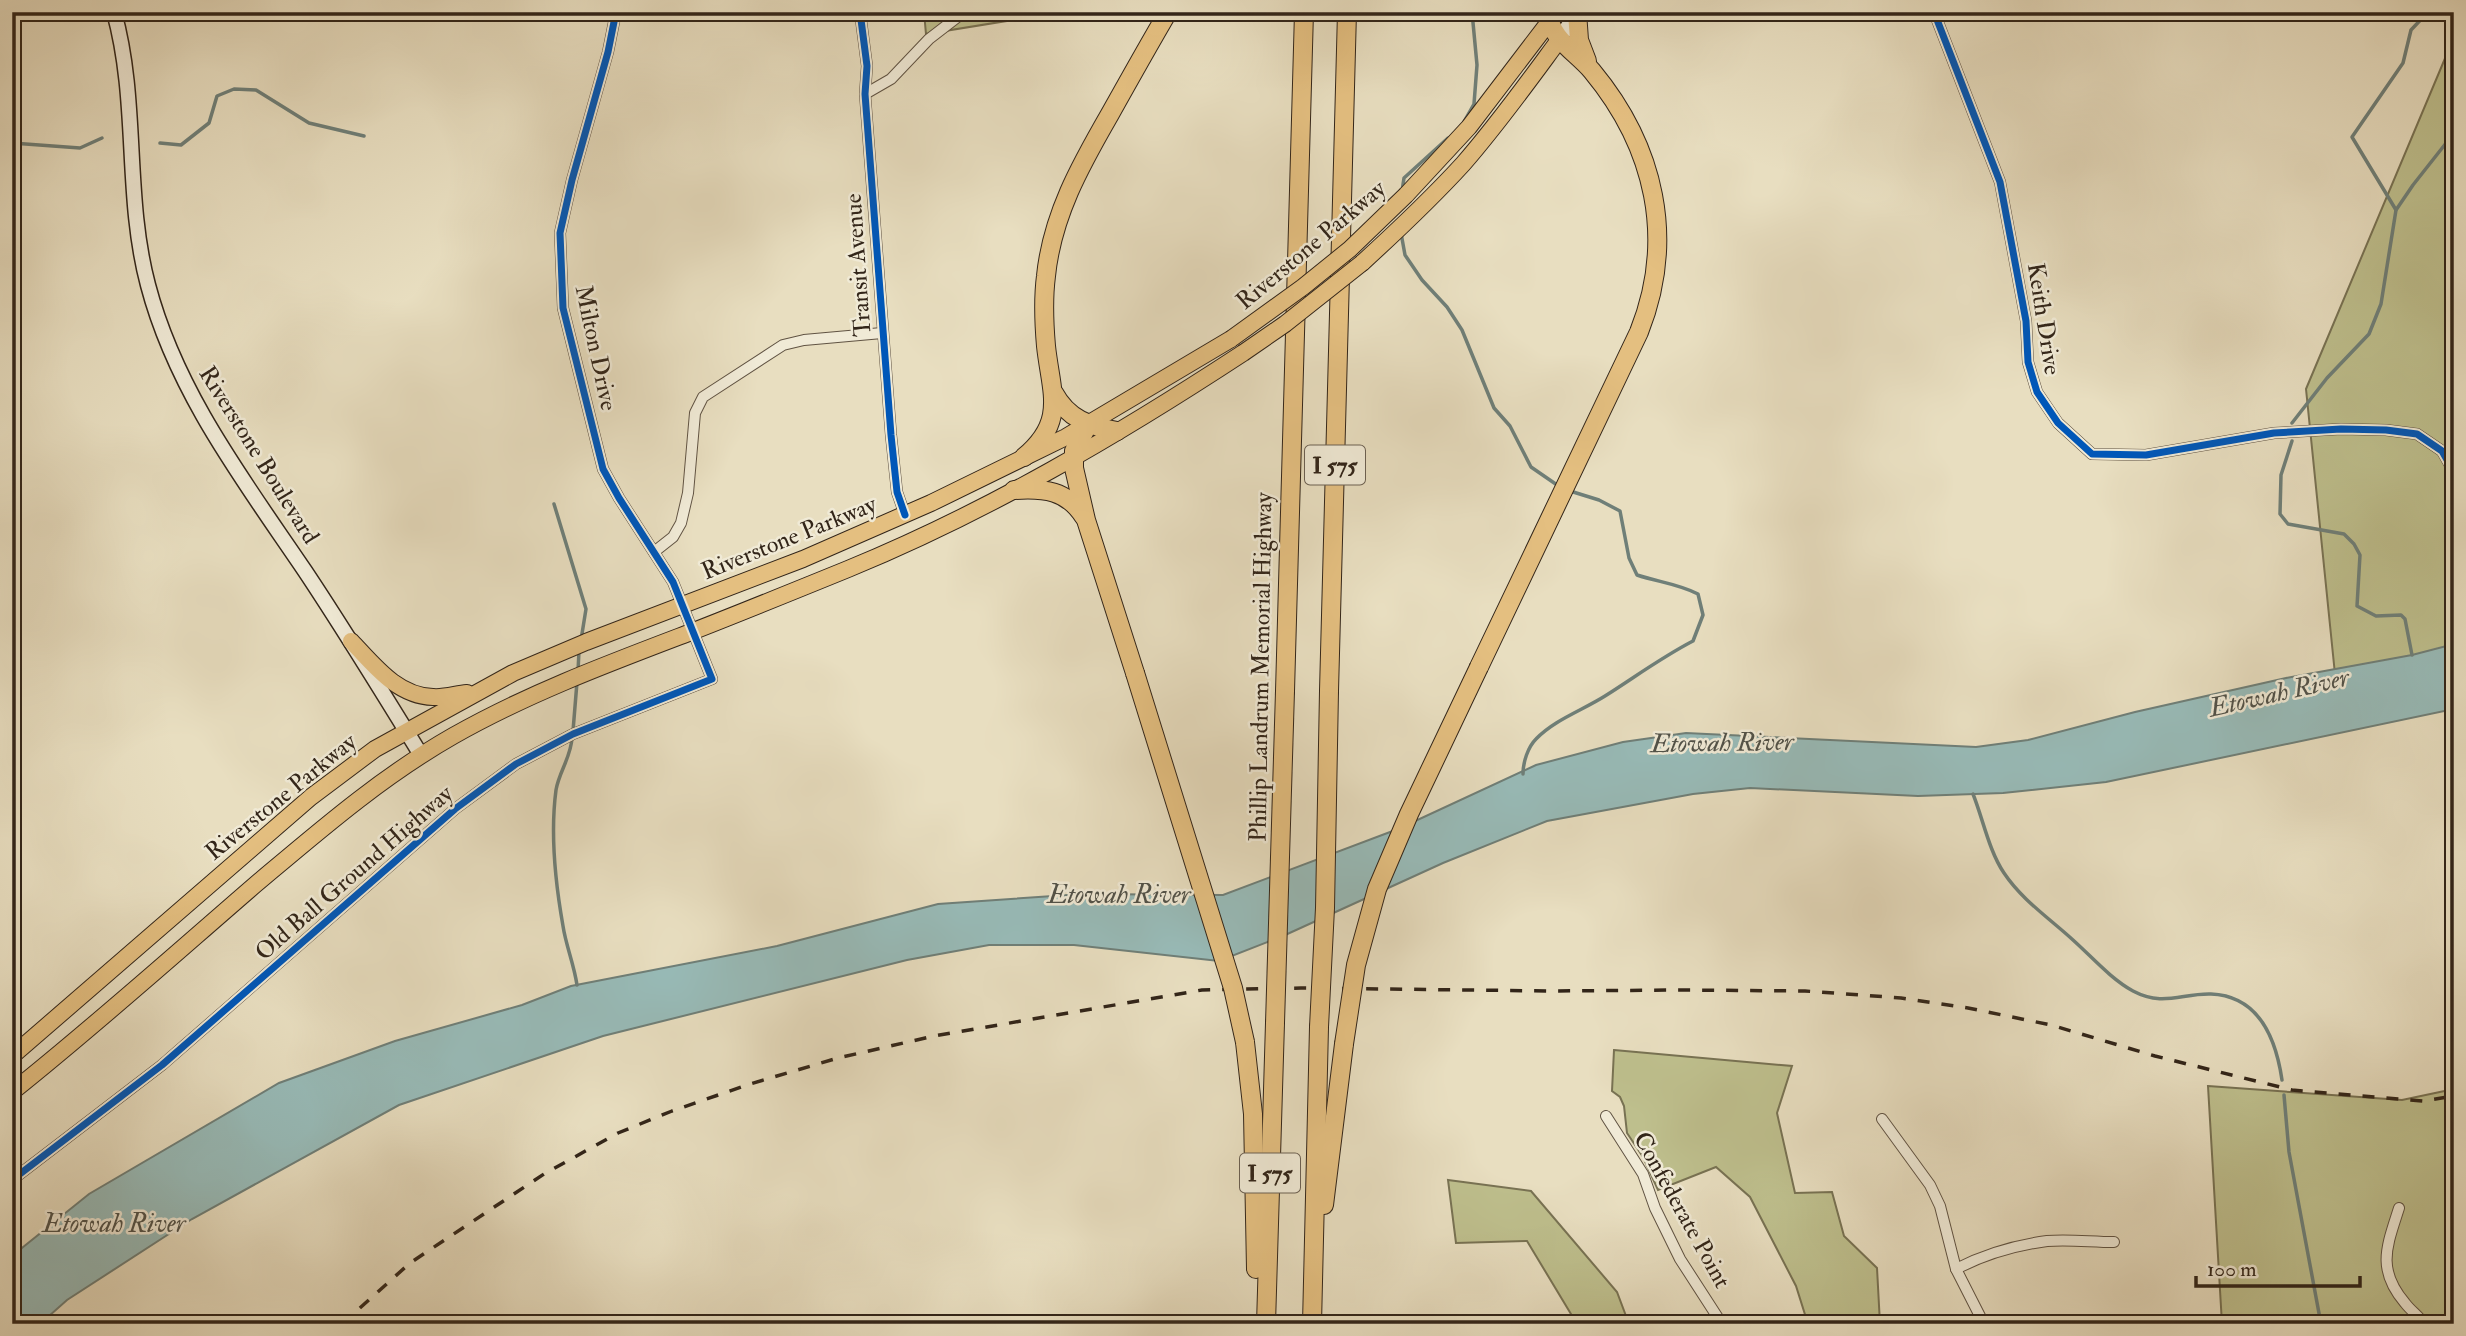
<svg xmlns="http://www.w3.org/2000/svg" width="2466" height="1336" viewBox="0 0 2466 1336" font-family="'IM FELL Double Pica',serif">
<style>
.green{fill:#bebf8d;stroke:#787253;stroke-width:2}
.water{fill:#98bbb8;stroke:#6f7f78;stroke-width:2}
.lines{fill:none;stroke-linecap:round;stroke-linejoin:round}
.stream{stroke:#6f7f78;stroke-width:3.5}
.minor-casing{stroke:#605343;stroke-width:12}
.secondary-casing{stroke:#322519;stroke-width:17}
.primary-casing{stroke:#322519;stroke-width:18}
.motorway-casing{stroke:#322519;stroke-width:20}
.minor{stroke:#f0ead6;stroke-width:10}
.secondary{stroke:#f0ead6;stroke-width:14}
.primary{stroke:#e4bf80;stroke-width:16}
.motorway{stroke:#e4bf80;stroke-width:18}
.rail{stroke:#322519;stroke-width:3.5;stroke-dasharray:12 12;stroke-linecap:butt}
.primary-bridge-casing{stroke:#322519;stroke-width:18;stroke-linecap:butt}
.motorway-bridge-casing{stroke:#322519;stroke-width:20;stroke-linecap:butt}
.primary-bridge{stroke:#e4bf80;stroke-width:16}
.motorway-bridge{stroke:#e4bf80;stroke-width:18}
.cycleway-casing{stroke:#f0ead6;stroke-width:11}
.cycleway{stroke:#0057b8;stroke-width:7}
.labels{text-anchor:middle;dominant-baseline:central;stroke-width:5;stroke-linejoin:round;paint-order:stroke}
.shield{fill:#f0ead6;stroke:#6b6052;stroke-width:2}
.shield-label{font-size:23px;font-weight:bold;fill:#322519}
.street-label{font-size:24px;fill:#322519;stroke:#f0ead6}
.water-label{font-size:26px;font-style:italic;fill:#515249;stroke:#f0ead6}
</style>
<rect width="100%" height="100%" fill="#e8dec0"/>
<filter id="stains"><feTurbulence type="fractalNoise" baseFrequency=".00286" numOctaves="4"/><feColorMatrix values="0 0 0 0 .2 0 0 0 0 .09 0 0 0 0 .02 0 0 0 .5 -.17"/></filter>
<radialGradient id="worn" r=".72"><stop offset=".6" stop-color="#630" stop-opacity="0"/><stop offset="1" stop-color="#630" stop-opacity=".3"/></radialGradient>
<g class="green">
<polygon points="924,12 1062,12 926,34"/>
<polygon points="2454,37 2454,664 2336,684 2306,389"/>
<polygon points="1614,1050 1792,1066 1777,1113 1795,1193 1832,1192 1844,1236 1877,1268 1880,1324 1808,1324 1796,1286 1750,1197 1716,1167 1658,1190 1643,1157 1627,1133 1624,1106 1620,1097 1612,1091"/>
<polygon points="2208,1086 2402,1100 2454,1089 2454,1324 2222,1324"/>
<polygon points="1448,1180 1531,1191 1617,1292 1629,1324 1577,1324 1527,1241 1456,1243"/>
</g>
<polygon class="water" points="2454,644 2454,709 2106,782 2003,793 1918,796 1750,788 1693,794 1547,821 1443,863 1283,936 1219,961 1074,945 989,945 907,960 603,1036 399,1105 192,1219 67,1300 40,1324 12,1324 12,1256 89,1194 279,1083 395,1041 522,1005 571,986 777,946 938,904 1083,894 1223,895 1398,829 1536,765 1623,742 1686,733 1976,747 2028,740 2135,712 2286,678 2412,655"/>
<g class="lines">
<g class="stream">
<polyline points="1465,120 1474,104 1477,65 1472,12"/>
<polyline points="12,143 80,148 102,138"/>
<polyline points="160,143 181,145 209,123 217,96 234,89 256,90 309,123 364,136"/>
<polyline points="1402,191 1404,178 1448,138"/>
<polyline points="2396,210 2352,137 2403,63 2411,30 2428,12"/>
<polyline points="1401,233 1405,255 1422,280 1447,307 1462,330 1494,408 1510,426 1531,467 1560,487"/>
<polyline points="2292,423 2327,378 2369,334 2381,304 2396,210 2413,185 2454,133"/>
<polyline points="2292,441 2281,475 2280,514 2288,524 2344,534 2354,544 2360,555 2357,606 2376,616 2401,615 2405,619 2412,655"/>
<polyline points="554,504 586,609 581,640"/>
<polyline points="578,671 579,651"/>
<polyline points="573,731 577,682"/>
<path d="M572 738C571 757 559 772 556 790 550 835 555 881 563 926 566 946 574 964 577 985"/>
<path d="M1523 774C1523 762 1528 747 1536 739 1554 720 1583 710 1605 696 1635 677 1662 657 1693 641L1703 615 1698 594C1679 584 1658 582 1637 575L1629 558 1620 511 1599 500 1570 491"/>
<path d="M1973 794C1983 819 1989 851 2004 873 2022 900 2049 918 2073 940 2092 957 2111 979 2133 991 2163 1007 2182 993 2211 994 2259 996 2276 1039 2282 1080"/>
<polyline points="2284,1095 2289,1152 2321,1324"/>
</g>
<defs>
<g id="minor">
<polyline points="860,12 867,66 865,94 891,435 897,492 905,515"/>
<polyline points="1029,12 1033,14"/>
<polyline points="1934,12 2000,182 2026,321 2028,362 2037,392 2058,423 2092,454 2146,455 2274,433 2341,429 2386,430 2417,434 2442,451 2454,472"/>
<polyline points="865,94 891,79 929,39 964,12"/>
<polyline points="654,552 673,537 681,523 688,493 695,413 703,397 783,345 804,340 882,333"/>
<polyline points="1606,1116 1643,1174 1655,1208 1680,1259 1722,1324"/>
<polyline points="1882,1119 1930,1185 1940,1206 1956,1269 1984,1324"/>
<polyline points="12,1180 162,1065 455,809 516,764 573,734 712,679 673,582 619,498 603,469 563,308 560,233 572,180 608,52 616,12"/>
<path d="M2399 1208C2387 1246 2376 1269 2405 1303 2411 1311 2419 1316 2424 1324"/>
<path d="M1956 1269C1983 1255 2017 1245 2047 1241 2068 1239 2092 1242 2114 1242"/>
</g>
<g id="secondary">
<path d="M114 12C139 102 124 195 148 285 176 392 244 481 305 571 345 631 383 693 421 755"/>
<polyline points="1559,40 1577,12"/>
</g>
<g id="primary">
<polyline points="1406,195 1469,127 1549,22"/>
<path d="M1362 263C1397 231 1431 199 1463 164 1498 124 1528 82 1559 40"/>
<path d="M351 641C374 665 397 696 433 697 444 698 456 694 467 693"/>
<polyline points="12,1056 311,797 375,749 513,673 586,642 803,559 931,503 1066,437 1231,339"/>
<path d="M12 1092C96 1025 175 954 256 884 319 831 381 777 453 736 527 694 607 664 686 634 740 613 794 591 848 569 987 512 1118 435 1243 353"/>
</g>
<g id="motorway">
<polyline points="1577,12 1579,40 1587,61"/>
<path d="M1054 393C1068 419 1089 426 1117 431"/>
<polyline points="1088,425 1074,451 1074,468 1086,520 1135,673"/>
<path d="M1024 457C1067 421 1051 393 1046 346 1044 323 1043 299 1046 276 1052 216 1080 166 1110 114 1129 80 1148 46 1168 12"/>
<path d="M1014 490C1044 488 1067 490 1084 517"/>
<path d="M1479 667 1639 332C1676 239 1655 147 1592 71 1576 52 1550 39 1548 12"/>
<polyline points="1285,691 1304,12"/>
<polyline points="1329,691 1347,12"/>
<polyline points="1245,1042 1253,1114 1256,1269"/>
<polyline points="1324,1205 1344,1044"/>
<polyline points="1266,1324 1275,1023"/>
<polyline points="1312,1324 1319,1027"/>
</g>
</defs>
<use href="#minor" class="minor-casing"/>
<use href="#secondary" class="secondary-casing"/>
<use href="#primary" class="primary-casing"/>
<use href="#motorway" class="motorway-casing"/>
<use href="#minor" class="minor"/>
<use href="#secondary" class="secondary"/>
<use href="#primary" class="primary"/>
<use href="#motorway" class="motorway"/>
<polyline class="rail" points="342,1324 410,1263 544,1174 618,1133 672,1111 750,1084 838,1058 934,1036 1202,990 1301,988 1551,991 1682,990 1805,991 1901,998 1968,1008 2051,1025 2155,1056 2292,1090 2423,1101 2454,1096"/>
<defs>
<g id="primary-bridge">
<polyline points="1231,339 1303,287 1350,249 1406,195"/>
<polyline points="1243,353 1285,324 1362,263"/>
</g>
<g id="motorway-bridge">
<polyline points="1135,673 1233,988 1245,1042"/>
<polyline points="1275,1023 1285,691"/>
<polyline points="1319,1027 1325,908 1329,691"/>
<polyline points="1344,1044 1356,965 1377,889 1409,814 1479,667"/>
</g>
</defs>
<use href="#primary-bridge" class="primary-bridge-casing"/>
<use href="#motorway-bridge" class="motorway-bridge-casing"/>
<use href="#primary-bridge" class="primary-bridge"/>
<use href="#motorway-bridge" class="motorway-bridge"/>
<defs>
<g id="cycleway">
<polyline points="860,12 867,66 865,94 891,435 897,492 905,515"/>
<polyline points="1934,12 2000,182 2026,321 2028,362 2037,392 2058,423 2092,454 2146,455 2274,433 2341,429 2386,430 2417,434 2442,451 2454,472"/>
<polyline points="12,1180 162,1065 455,809 516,764 573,734 712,679 673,582 619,498 603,469 563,308 560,233 572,180 608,52 616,12"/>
</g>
</defs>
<use href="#cycleway" class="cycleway-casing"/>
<use href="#cycleway" class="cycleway"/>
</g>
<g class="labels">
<g class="shield">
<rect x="1305" y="445.5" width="60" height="39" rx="5"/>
<rect x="1240" y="1153.5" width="60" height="39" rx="5"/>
</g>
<g class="shield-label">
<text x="1335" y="465">I 575</text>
<text x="1270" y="1173">I 575</text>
</g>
<g class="street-label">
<text transform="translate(1311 245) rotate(-40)">Riverstone Parkway</text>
<text transform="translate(858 265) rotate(-94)">Transit Avenue</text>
<text transform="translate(2044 319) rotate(81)">Keith Drive</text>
<text transform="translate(596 348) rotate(78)">Milton Drive</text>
<text transform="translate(259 455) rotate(58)">Riverstone Boulevard</text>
<text transform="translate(789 538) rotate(-22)">Riverstone Parkway</text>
<text transform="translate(1261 667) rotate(-89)">Phillip Landrum Memorial Highway</text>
<text transform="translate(281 797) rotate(-39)">Riverstone Parkway</text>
<text transform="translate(354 873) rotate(-41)">Old Ball Ground Highway</text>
<text transform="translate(1682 1210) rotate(61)">Confederate Point</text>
</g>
<g class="water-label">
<text transform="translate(2279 693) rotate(-13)">Etowah River</text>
<text transform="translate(1722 743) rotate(-1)">Etowah River</text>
<text x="1119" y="895">Etowah River</text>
<text x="114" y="1224">Etowah River</text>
</g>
</g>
<rect width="2466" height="1336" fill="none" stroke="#e8dec0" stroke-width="42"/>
<rect x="14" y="14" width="2438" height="1308" fill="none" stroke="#322519" stroke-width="3.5"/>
<rect x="21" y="21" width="2424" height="1294" fill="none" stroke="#322519" stroke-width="2"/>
<path d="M2196 1276v10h164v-10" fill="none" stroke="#322519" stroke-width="3.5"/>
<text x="2207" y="1276" font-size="21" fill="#322519" stroke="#f0ead6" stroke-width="5" paint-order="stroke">100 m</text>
<rect width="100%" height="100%" filter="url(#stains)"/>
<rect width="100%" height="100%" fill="url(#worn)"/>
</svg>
